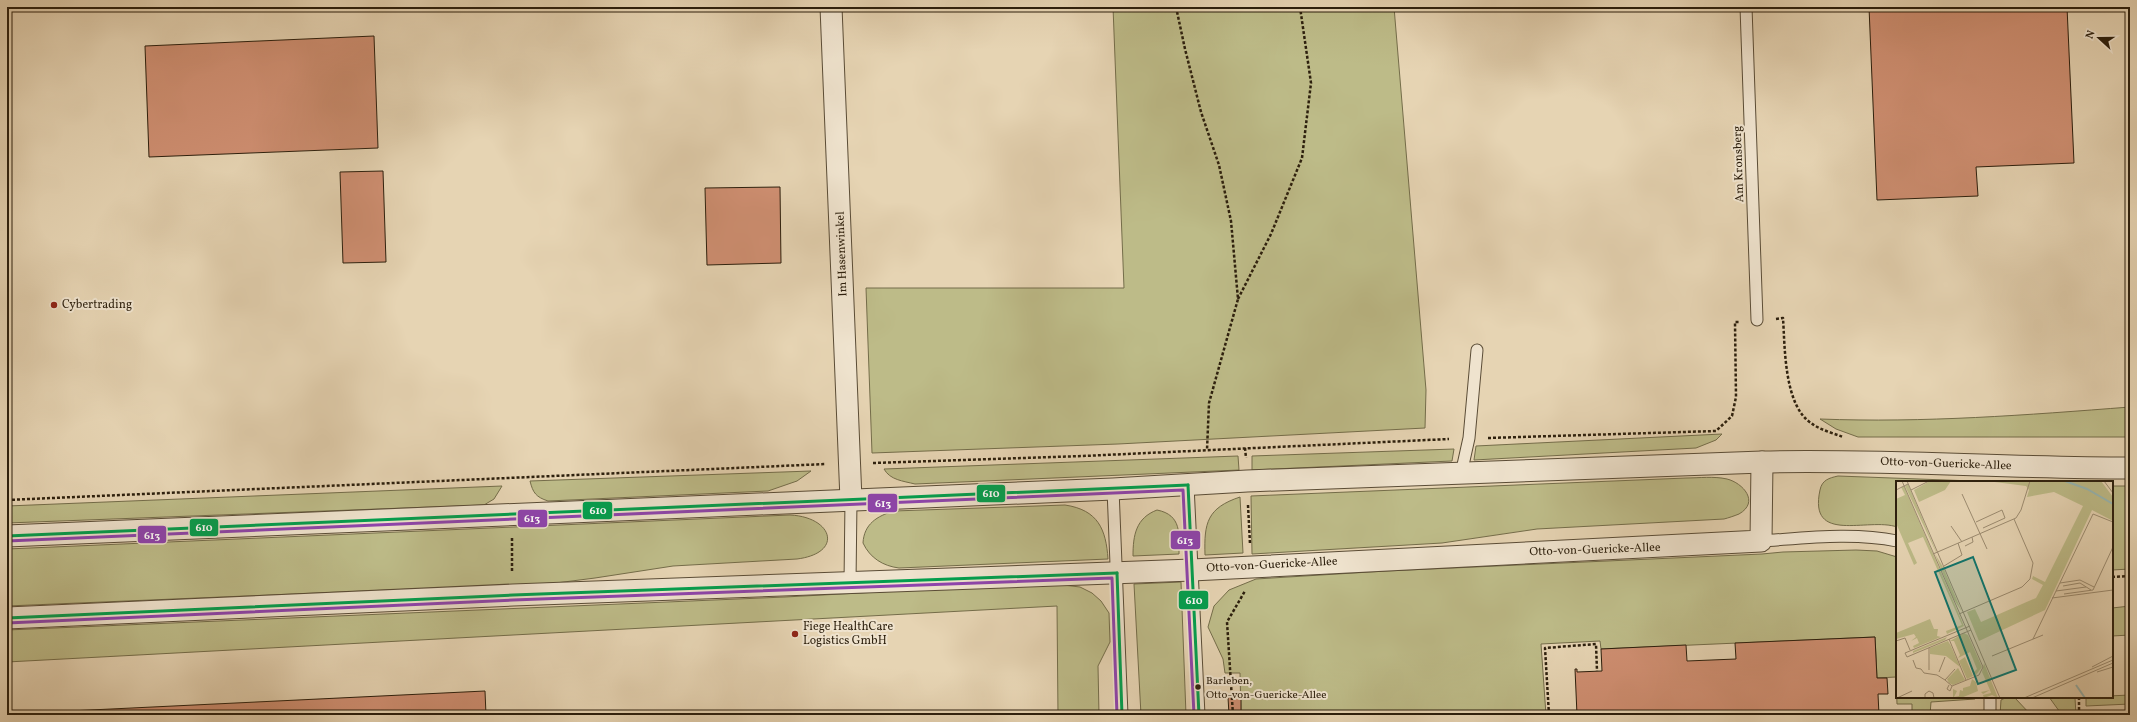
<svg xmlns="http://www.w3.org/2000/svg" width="2137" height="722" viewBox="0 0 2137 722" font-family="Vollkorn,serif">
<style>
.green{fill:#bdbb88;stroke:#746d4a}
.building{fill:#cf8f72;stroke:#2c1f0d}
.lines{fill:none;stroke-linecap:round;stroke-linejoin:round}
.lane-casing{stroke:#5a4c36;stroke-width:13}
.street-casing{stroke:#5a4c36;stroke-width:23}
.path{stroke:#2c1f0d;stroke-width:2.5;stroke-dasharray:3 2;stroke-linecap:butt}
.lane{stroke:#efe3ce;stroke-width:11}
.street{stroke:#efe3ce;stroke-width:21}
.bus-1-casing{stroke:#efe3ce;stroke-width:6}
.bus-2-casing{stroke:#efe3ce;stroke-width:6}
.bus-1{stroke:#029f4e;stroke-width:3}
.bus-2{stroke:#8e44ad;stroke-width:3}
.poi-dot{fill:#8f2418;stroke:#efe3ce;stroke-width:1.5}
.bus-dot{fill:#2c1f0d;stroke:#efe3ce;stroke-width:1.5}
.labels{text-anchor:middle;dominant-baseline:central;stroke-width:4;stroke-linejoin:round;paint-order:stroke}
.bus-label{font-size:11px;fill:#2c1f0d;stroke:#efe3ce;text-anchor:start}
.street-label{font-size:12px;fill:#2c1f0d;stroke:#efe3ce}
.poi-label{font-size:12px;fill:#2c1f0d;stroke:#efe3ce;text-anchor:start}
.inset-river{fill:none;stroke:#97b7b3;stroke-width:2}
.inset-road{fill:none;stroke:#9c8c71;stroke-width:1}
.view{fill:#0f766e;fill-opacity:0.15;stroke:#0f766e;stroke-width:2}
.inset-edge{fill:none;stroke:#2c1f0d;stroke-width:2}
.line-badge{stroke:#efe3ce;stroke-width:1.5}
.badge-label{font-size:11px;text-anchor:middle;font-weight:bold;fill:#fff}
</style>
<rect width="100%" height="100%" fill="#e6d4b3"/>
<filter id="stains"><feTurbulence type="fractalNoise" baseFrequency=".005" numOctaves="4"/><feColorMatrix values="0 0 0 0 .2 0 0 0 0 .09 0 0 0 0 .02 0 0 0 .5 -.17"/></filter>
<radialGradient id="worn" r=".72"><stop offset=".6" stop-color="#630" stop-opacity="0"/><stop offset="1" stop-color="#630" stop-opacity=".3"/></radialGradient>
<g class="green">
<polygon points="1113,7 1394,7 1426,390 1425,428 1118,444 872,453 866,288 1124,288"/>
<path d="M2130 407V437H1858L1836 429 1820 419C1924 423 2027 415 2130 407Z"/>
<polygon points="1722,434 1716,440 1696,448 1474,460 1476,446"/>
<polygon points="1454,449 1452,461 1252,470 1252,456"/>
<path d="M1238 456 1239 470 915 484C903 481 890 480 884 469Z"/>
<path d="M811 471 797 481 768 491 548 501C536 497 533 493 530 481Z"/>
<path d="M1838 476 2000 482H1897V527C1868 517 1808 545 1820 490 1822 480 1829 478 1838 476Z"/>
<path d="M1686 478C1699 478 1714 476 1727 479 1743 483 1760 502 1739 514 1734 516 1728 518 1724 519L1537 529 1442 543 1252 554 1251 496Z"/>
<polygon points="502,486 494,499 484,505 7,523 7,506"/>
<polygon points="2112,486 2130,486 2130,569 2112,570"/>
<path d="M1240 497 1243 553 1205 555C1204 523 1207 508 1240 497Z"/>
<path d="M1065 505C1098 510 1106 529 1108 559L899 568C883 566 870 558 863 543 864 524 877 516 894 511Z"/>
<path d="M1157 510C1182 515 1179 534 1179 554L1133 556C1133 535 1136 518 1157 510Z"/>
<path d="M790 515C833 517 844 553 797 559L673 566 595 578 556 583 7 606V549Z"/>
<polygon points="1856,550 1877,551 1897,557 1897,697 1975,697 1975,699 1931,702 1930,715 1912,715 1912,704 1897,704 1896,677 1877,678 1875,637 1601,649 1600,641 1541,644 1546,715 1241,715 1240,673 1225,673 1223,659 1208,627 1214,606 1229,590 1256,579 1386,571 1762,554 1783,552"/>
<polygon points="1181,582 1186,715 1141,715 1134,584"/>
<polygon points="1063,585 1080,587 1092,593 1101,601 1109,613 1110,642 1098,666 1099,715 1058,715 1057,606 7,662 7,630 785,597 953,588"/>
<polygon points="2130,606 2130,635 2112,636 2112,608"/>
<polygon points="2130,695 2130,704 2086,706 2086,697"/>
<polygon points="2007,697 2015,698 2031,715 2000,715 2001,700"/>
<polygon points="2049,697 2075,698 2076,715 2062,715"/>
</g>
<g class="building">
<polygon points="1869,7 2067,7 2074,163 1976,167 1978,196 1877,200"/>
<polygon points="374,36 378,148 149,157 145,46"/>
<polygon points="383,171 386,262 343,263 340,172"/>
<polygon points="780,187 781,263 707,265 705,188"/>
<polygon points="1875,637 1877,678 1887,678 1888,694 1878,694 1879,715 1577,715 1575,669 1577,669 1577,672 1602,671 1601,649 1686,645 1687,661 1736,659 1735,643"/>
<polygon points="485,691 486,715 7,715 7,714"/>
<polygon points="1228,697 1241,697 1241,715 1229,715"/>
</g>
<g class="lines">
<defs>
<g id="lane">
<polyline points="1746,7 1757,320"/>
<polyline points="1461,474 1469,438 1477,350"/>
<polyline points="1188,485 1199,715"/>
<polyline points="1113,489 1122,715"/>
<path d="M1761 541C1806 538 1853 532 1897 541"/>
<polyline points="850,583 851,500"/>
<polyline points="1990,697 1990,715"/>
</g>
<g id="street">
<polyline points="831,7 851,500"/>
<path d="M7 536 1113 489 1247 481 1762 462C1885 459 2007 468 2130 468"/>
<polyline points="7,618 513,595 1192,570 1761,541 1762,462"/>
</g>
</defs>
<use href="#lane" class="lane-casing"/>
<use href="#street" class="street-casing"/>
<g class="path">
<polyline points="1176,7 1185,49 1201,112 1219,165 1231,221 1238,299 1209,403 1207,450"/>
<polyline points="1238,299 1271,234 1302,158 1311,83 1300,7"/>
<path d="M1776 319 1783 318C1785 348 1784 405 1811 423 1820 430 1833 433 1843 437"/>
<polyline points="1488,438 1716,431 1732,416 1736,397 1735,322 1739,322"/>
<polyline points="1245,448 1246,458"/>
<polyline points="873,463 1083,456 1449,439"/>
<polyline points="7,500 826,464"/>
<polyline points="1248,505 1250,544"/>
<polyline points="512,538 512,571"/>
<polyline points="2112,577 2130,576"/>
<polyline points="2079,697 2079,715"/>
<polyline points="1233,715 1227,622 1245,591"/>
<polyline points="1549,715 1545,648 1596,644 1597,671"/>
</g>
<use href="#lane" class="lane"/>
<use href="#street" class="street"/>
<defs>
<g id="bus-1">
<polyline points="1188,485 1199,715"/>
<polyline points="7,536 1188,485"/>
<polyline points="1117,573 1122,715"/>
<polyline points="7,618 513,595 1117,573"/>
</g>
<g id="bus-2">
<polyline points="7,541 1183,490 1194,715"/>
<polyline points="7,623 513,600 1112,578 1117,715"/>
</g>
</defs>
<use href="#bus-1" class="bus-1-casing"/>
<use href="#bus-2" class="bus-2-casing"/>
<use href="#bus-1" class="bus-1"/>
<use href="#bus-2" class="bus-2"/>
</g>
<g class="poi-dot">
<circle cx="54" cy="305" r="4"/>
<circle cx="795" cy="634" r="4"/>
</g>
<circle class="bus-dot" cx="1198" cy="687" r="3.5"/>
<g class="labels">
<g class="bus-label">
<text x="1206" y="681">Barleben,<tspan x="1206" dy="14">Otto-von-Guericke-Allee</tspan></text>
</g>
<g class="street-label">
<text transform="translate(1739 164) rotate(-92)">Am Kronsberg</text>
<text transform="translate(842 254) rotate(-92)">Im Hasenwinkel</text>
<text transform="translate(1946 464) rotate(2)">Otto-von-Guericke-Allee</text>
<text transform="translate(1595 550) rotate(-2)">Otto-von-Guericke-Allee</text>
<text transform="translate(1272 565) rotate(-3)">Otto-von-Guericke-Allee</text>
</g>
<g class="poi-label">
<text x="62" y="305">Cybertrading</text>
<text x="803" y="627">Fiege HealthCare<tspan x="803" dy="14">Logistics GmbH</tspan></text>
</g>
</g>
<g transform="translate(1896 481)">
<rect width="217" height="217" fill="#e6d4b3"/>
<path d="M34 0H55L49 9 23 21 18 9ZM91 0H205L217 16V40L196 29 149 129 83 160 71 131 79 128 85 141 140 117 147 104 136 98 137 95 149 101 187 25 158 11 131 16 133 9 130 5ZM12 3 40 70V71L9 5ZM8 5 68 145 51 153 50 150 66 144 27 56 12 62 21 82 18 84 0 42V18L9 14 5 6ZM39 73 47 86 66 131 57 117ZM34 138 38 148H42L41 155 45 156 18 167 17 165 23 162 21 157 15 160 20 156 18 153 0 158V152ZM68 152 72 154 86 186 80 194 77 192 81 188 74 171 62 177 64 174 58 160H54ZM51 156 49 159 17 172V170ZM52 160 55 165 64 186 50 175 34 173V167ZM69 176 77 195 71 198 63 180ZM88 182 102 217 96 214 88 217 87 214 95 212 94 209 87 213 85 211 94 209 86 191ZM62 187 69 199 57 204 53 202 51 198ZM76 198 80 201 82 210 65 217H57V208L61 210 58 216 63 215 64 209 67 210V207L74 205Z" fill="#bdbb88"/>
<path class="inset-river" d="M169 0 191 8 217 23M180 204 189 217"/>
<path class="inset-road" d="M6 0 87 186 83 194 56 205M11 0 104 217M208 0 217 12M0 9 12 3M15 9 33 0M66 13 91 68M80 41 106 29 109 37 87 47M55 45 66 61M69 65 77 61 76 56M37 73 120 37 125 29 134 0M48 85 66 74 62 62M164 102 184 99 198 106M167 105 184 102 195 109M160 110 190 106M168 113 197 109 217 66M156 117 217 109M63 133 126 106 134 98 137 82 118 38M74 145 9 172 11 176 75 149M53 158 70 199M137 158 197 33 217 41M0 160 9 157 14 169M33 167V189M96 175 147 154M17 179 20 187 25 188 28 192 41 194 49 199 56 205 54 210 51 208 53 204M196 186 217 175M43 191 49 176M201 191 217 186M49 199 59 188M1 217 16 210M29 217V213L33 210 37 212 38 217M128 217 217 179M136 217 217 182"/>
<path class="view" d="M77 76 120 189 82 203 39 91Z"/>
<rect width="217" height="217" class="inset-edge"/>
</g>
<g class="line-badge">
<rect x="976" y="484" width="30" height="19" rx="4" fill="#029f4e"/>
<rect x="867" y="493" width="31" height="20" rx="4" fill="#8e44ad"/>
<rect x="582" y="501" width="31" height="19" rx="4" fill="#029f4e"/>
<rect x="517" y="509" width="31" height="19" rx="4" fill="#8e44ad"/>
<rect x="189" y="518" width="30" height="19" rx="4" fill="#029f4e"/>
<rect x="137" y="525" width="30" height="19" rx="4" fill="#8e44ad"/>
<rect x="1170" y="530" width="31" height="20" rx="4" fill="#8e44ad"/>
<rect x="1178" y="590" width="31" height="20" rx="4" fill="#029f4e"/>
</g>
<g class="badge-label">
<text x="991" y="497">610</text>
<text x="883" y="507">613</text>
<text x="598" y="514">610</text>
<text x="532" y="522">613</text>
<text x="204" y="531">610</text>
<text x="152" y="539">613</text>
<text x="1185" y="544">613</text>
<text x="1194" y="604">610</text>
</g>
<rect width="2137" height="722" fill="none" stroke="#e6d4b3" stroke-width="24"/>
<rect x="8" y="8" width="2121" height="706" fill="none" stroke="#2c1f0d" stroke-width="2"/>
<rect x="12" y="12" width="2113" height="698" fill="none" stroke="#2c1f0d"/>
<g transform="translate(2099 38) rotate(291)" stroke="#efe3ce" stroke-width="3" paint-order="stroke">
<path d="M0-3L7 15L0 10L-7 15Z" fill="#2c1f0d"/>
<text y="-6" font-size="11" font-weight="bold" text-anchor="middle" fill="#2c1f0d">N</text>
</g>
<rect width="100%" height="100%" filter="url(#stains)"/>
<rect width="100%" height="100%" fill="url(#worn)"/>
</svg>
